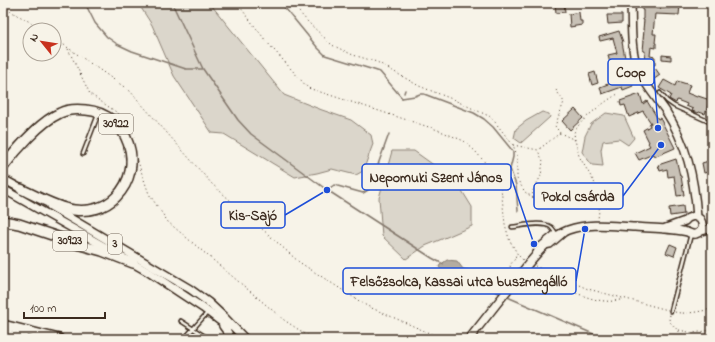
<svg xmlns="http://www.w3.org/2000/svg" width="715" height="342" viewBox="0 0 715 342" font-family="'Indie Flower',sans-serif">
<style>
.green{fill:#dbd6cb;stroke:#8b8074}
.water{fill:#b4aca0;stroke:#84786c}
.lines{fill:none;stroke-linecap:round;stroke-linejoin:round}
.stream{stroke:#84786c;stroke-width:1.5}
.building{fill:#c8c1b6;stroke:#3b2a1e}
.lane-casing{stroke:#3b2a1e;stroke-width:5.5}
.secondary-casing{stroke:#3b2a1e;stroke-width:10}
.primary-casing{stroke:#3b2a1e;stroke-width:10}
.highway-casing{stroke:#3b2a1e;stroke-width:12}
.path{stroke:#3b2a1e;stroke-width:1;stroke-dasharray:1 3;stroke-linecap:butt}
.lane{stroke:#f7f3e8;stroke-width:2.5}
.secondary{stroke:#f7f3e8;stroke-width:7}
.primary{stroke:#f7f3e8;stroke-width:7}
.highway{stroke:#f7f3e8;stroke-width:9}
.secondary-bridge-casing{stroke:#3b2a1e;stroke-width:10;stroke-linecap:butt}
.secondary-bridge{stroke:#f7f3e8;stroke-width:7}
.labels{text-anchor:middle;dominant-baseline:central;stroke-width:3.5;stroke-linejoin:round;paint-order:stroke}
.shield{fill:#f7f3e8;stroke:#73665b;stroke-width:1}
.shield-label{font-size:12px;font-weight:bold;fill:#3b2a1e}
.leader{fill:none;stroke:#1d4ed8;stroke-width:1.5}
.callout-dot{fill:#1d4ed8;stroke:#f7f3e8;stroke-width:1.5}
.callout{fill:#f7f3e8;stroke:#1d4ed8;stroke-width:1.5}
.callout-label{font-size:14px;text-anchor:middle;font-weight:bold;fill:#3b2a1e}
</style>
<rect width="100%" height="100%" fill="#f7f3e8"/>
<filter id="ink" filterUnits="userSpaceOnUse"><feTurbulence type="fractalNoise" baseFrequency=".025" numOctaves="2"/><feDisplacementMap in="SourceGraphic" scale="8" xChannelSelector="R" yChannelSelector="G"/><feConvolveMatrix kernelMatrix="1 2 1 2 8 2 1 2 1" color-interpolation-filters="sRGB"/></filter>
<g filter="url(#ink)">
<g class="green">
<polygon points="138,3 208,3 212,6 284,95 322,110 351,120 371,135 373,144 363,171 356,175 332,169 317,173 295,177 224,134 212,133 174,76 152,25"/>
<polygon points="542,112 549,114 550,117 521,143 514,138 516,129 526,121"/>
<polygon points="606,113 624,116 634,138 628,145 619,139 603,141 601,150 603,166 592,165 582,152 585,136 591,124"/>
<polygon points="392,151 414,151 456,181 472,207 472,226 442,239 425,246 406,259 382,236 379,198"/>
</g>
<path class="water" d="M447 260 457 261 463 269 472 271 475 275V279C472 281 470 284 467 284 458 286 444 274 439 267L440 265Z"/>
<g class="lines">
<g class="stream">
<polyline points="85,3 95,23 107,37 117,44 132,51 186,69 202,69"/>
<polyline points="172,3 203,69 238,120 251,134 327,190 432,258 443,264"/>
<polyline points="281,3 317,47 325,55 374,70 380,72 402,98"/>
<polyline points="404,93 405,90"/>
<polyline points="402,98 415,96 420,94 424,94 474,113 484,119 493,127 511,149 513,152 513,157 510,169 516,185 518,211"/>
<polyline points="327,190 334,185 363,193 368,190 371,184 389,134"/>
<polyline points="471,279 482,286 502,294"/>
<polyline points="505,296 605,339"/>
</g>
</g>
<g class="building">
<polygon points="555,3 564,3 565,12 556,13"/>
<polygon points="642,3 653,3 652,7 670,8 670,5 680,5 679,15 655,14 653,34 656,34 655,43 656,43 656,48 651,47 650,56 655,57 655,65 644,64 645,51 643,51 644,40 643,40 644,30 643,30 644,20 643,20 643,10 642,10"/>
<polygon points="579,12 580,21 582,21 582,25 570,27 569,14"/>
<polygon points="607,15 622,15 622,23 608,24"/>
<polygon points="619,31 623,42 622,42 626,63 625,63 627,73 633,86 623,90 622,87 602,94 600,87 619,80 615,67 611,68 608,55 617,53 613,38 600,41 599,37"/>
<polygon points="662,55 671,56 671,60 662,59"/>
<polygon points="655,68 660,75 653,80 648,73"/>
<polygon points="595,72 598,83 592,85 589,74"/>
<polygon points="664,80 675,86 677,81 690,85 687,93 697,97 698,96 710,100 705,114 699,112 698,113 692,111 693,109 686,106 687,104 677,100 676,103 669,99 671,95 659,88"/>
<polygon points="640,94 643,104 647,101 658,119 660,118 675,148 654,157 653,154 639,160 635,153 650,146 648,143 649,142 643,130 650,126 649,124 651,123 643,111 629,117 625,105 621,106 620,101"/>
<polygon points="575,109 583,118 570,130 562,121"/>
<polygon points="676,159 678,167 680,176 681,176 684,195 677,196 674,176 668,177 667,169 660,171 658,165"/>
<polygon points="712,160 712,171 704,173 702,163"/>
<polygon points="683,206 684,214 670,216 669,208"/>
<polygon points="670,244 677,247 674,256 666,253"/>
</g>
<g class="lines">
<defs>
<g id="lane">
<polyline points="660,93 667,101 674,106 712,123"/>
<polyline points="83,154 98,115"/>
<path d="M512 227C522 226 542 221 551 227 553 229 555 232 557 235"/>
<polyline points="546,247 551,246 565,234"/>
<polyline points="534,254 537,247 555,232"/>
<polyline points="671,311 691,234"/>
<polyline points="181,321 206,337"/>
<polyline points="184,339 208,312"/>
</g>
<g id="secondary">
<path d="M631 3C632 25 630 49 638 69 644 84 656 97 665 110 687 144 694 177 697 217"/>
<polyline points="701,231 712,228"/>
<path d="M529 263C540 250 552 236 568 230 590 222 613 226 635 227 645 228 656 228 666 229 673 230 680 230 687 232 690 233 692 235 696 234 703 232 704 225 700 219L694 216 688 218 685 221 663 229"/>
</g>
<g id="primary">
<polyline points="3,179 25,191"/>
<polyline points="3,189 114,252"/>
<polyline points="50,206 190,289 208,302 224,317 245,339"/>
<polyline points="129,261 150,273 203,308 228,327"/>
<polyline points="223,326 228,333 231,339"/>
</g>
<g id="highway">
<path d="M3 167C16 150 40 122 60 113 68 109 78 109 86 110 129 114 146 167 116 197 105 208 89 212 74 210 57 208 36 196 21 189"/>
<polyline points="3,221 19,224 61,238 80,245 102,251 133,263"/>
<polyline points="3,325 59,339"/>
<polyline points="3,334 24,339"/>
</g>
</defs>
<use href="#lane" class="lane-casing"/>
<use href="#secondary" class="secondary-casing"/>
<use href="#primary" class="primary-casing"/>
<use href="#highway" class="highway-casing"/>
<g class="path">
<polyline points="237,3 266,41 308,88 438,130 464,141 475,151 496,175 501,188 505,224 509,239 518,255 523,260"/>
<polyline points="291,3 308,22 332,45 353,55 377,62 419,86 452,99 491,117 513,145 517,155 517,179 525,192 535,199 547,202 570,205 600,204"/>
<polyline points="3,7 30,22 42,30"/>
<polyline points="54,38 130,91 212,184 299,262 367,306 443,339"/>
<polyline points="68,49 90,94 119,114 128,126"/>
<polyline points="556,90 564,102 555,126 560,133 575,140 579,156 601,194 598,219"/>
<polyline points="130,129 133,134 134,138"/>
<path d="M575 140C575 138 574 135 574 133 577 122 608 99 618 94"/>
<polyline points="513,145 538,150 560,133"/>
<polyline points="138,161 140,168 149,194 168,222 284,320 313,339"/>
<polyline points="534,198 532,192 541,176 543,161 538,151"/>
<polyline points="535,266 588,289 668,310"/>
<polyline points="513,274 511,272 510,265 515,259 516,254"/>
<path d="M523 282C531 285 539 280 548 281 552 281 558 285 562 287 581 295 603 306 623 299"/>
<path d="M675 312C686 315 701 311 712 309"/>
<polyline points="670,315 669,319 670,322 686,339"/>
<polyline points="679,330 693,333 712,330"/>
</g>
<use href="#lane" class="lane"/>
<use href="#secondary" class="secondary"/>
<use href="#primary" class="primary"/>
<use href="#highway" class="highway"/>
<defs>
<polyline id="secondary-bridge" points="469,339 529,263"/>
</defs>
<use href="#secondary-bridge" class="secondary-bridge-casing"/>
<use href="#secondary-bridge" class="secondary-bridge"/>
</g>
</g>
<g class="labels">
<g class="shield">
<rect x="99" y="114" width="34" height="20" rx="3"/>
<rect x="53" y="231" width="34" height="20" rx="3"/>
<rect x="108" y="234" width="14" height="20" rx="3"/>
</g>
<g class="shield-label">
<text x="116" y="124">30922</text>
<text x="70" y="241">30923</text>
<text x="115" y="244">3</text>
</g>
</g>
<path class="leader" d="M658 128L654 72M534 244L511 177M661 145L623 196M327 190L285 215M585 229L576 281"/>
<g class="callout-dot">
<circle cx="658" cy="128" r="4"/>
<circle cx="534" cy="244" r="4"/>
<circle cx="661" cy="145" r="4"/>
<circle cx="327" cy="190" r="4"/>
<circle cx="585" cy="229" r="4"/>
</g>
<g class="callout">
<rect x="608" y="59" width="46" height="26" rx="4"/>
<rect x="362" y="164" width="149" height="26" rx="4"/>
<rect x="534" y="183" width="89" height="26" rx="4"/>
<rect x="221" y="202" width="64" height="26" rx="4"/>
<rect x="343" y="268" width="233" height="26" rx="4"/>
</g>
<g class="callout-label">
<text x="631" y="77">Coop</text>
<text x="436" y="182">Nepomuki Szent János</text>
<text x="578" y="201">Pokol csárda</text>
<text x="253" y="220">Kis-Sajó</text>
<text x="459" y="286">Felsőzsolca, Kassai utca buszmegálló</text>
</g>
<rect width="715" height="342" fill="none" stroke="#f7f3e8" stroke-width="16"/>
<rect x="8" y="8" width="699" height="326" fill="none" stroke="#3b2a1e" stroke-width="1.5" filter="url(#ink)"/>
<g transform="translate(42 42) rotate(300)"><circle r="19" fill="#f7f3e8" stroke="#aca397"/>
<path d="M0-3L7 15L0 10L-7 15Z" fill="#c8321e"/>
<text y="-6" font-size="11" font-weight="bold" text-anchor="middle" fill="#3b2a1e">N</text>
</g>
<path d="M24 312v6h81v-6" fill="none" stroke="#3b2a1e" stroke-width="2"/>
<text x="30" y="312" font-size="12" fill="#3b2a1e" stroke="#f7f3e8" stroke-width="3" paint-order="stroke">100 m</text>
</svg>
